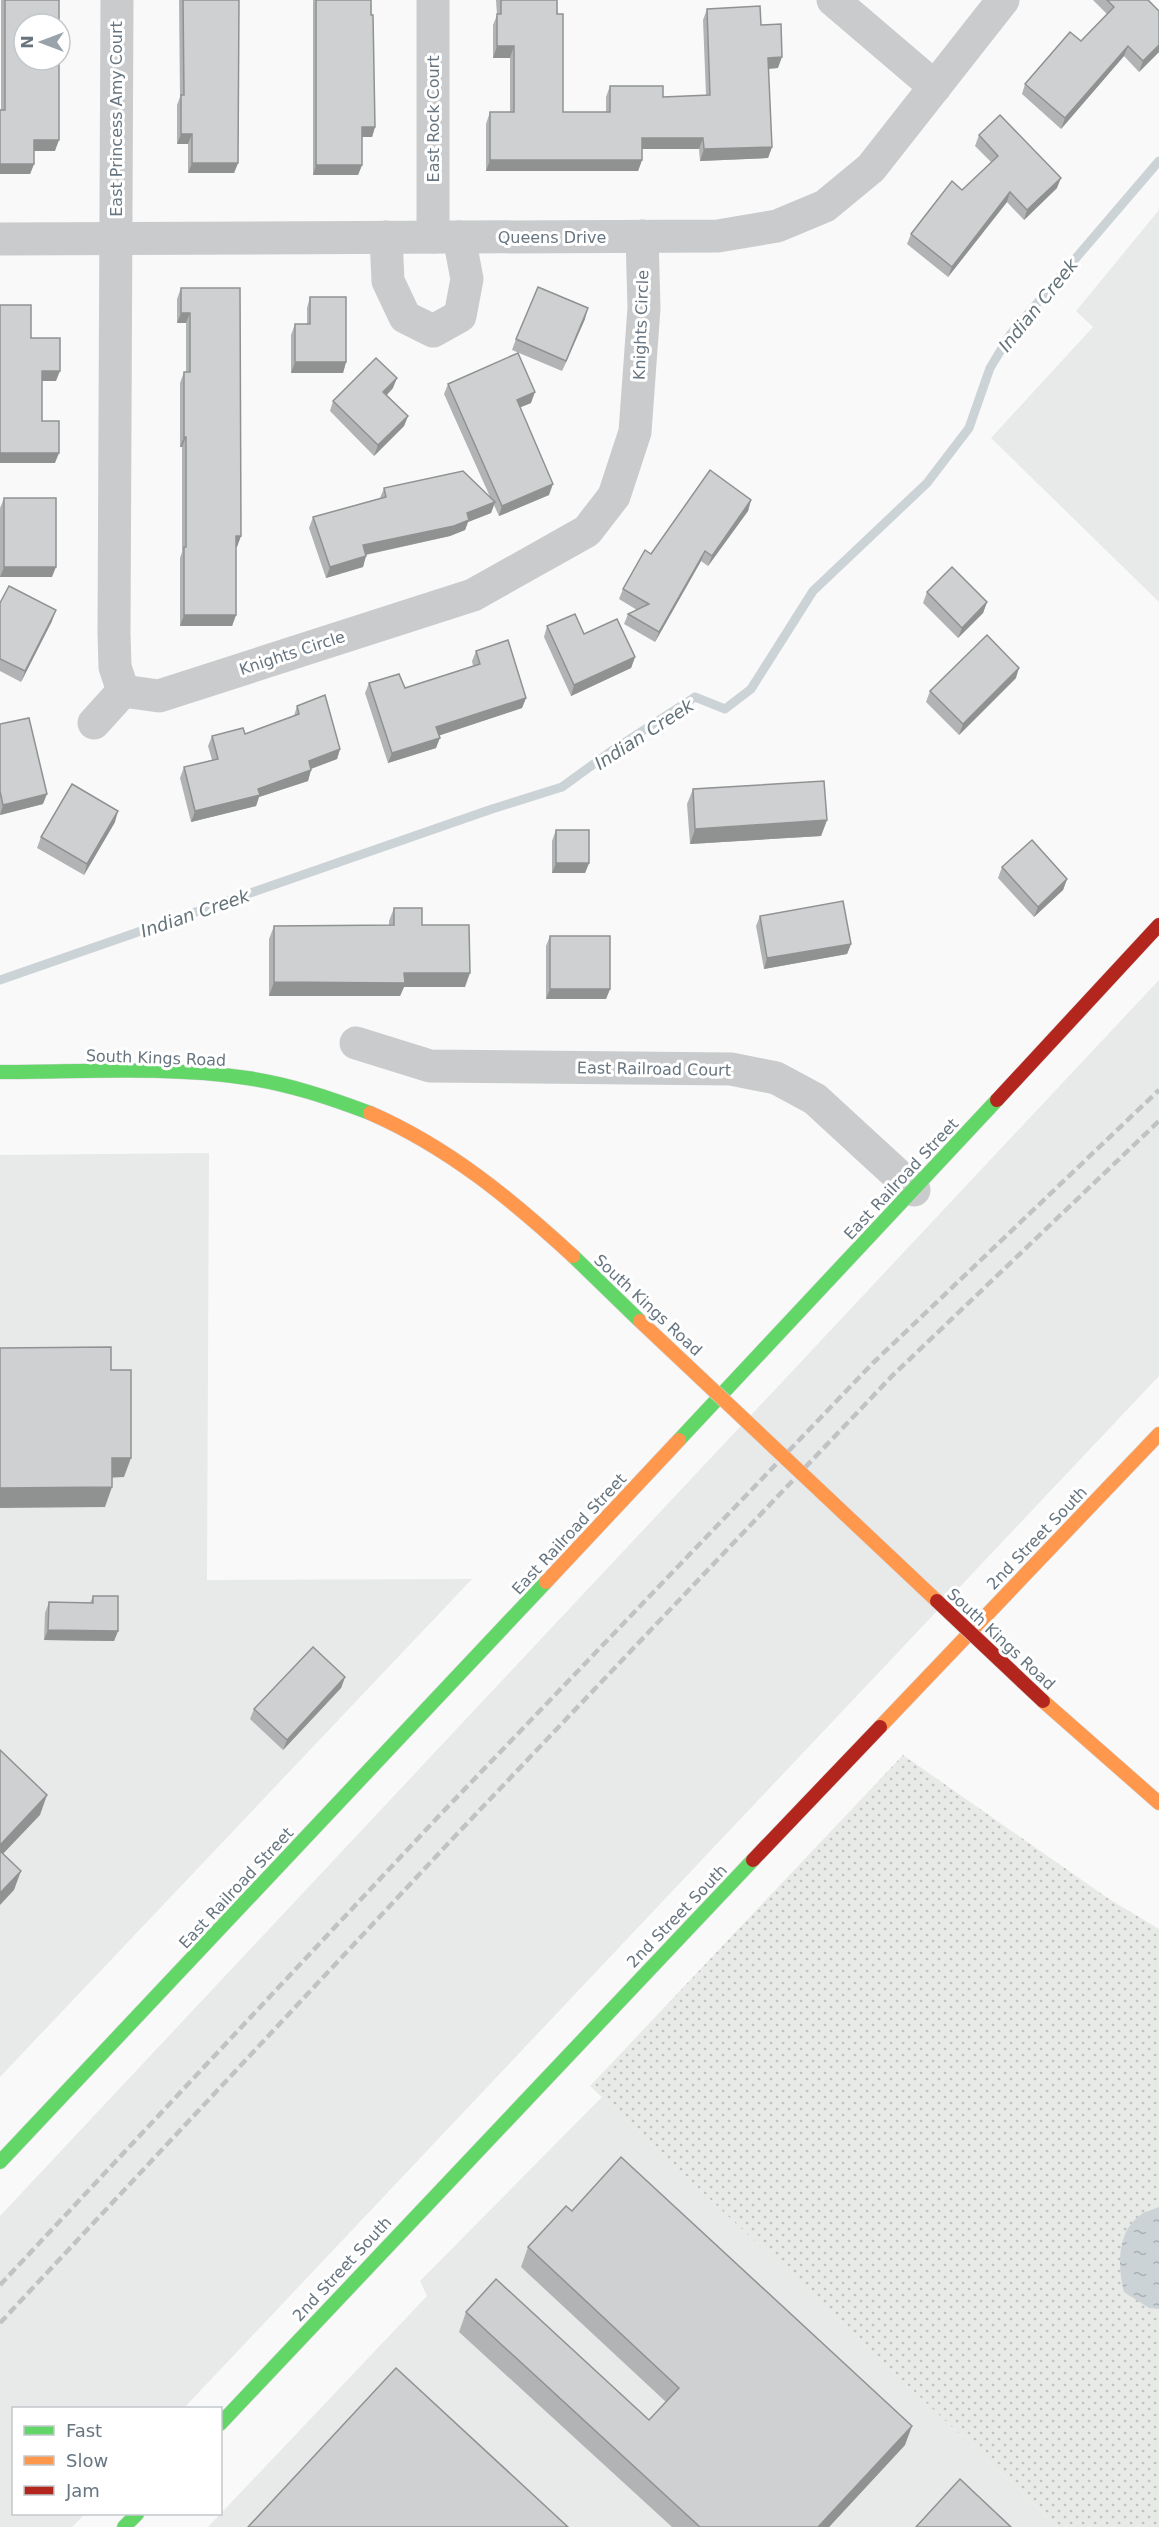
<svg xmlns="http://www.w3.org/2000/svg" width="1159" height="2527" viewBox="0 0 1159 2527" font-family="'DejaVu Sans',sans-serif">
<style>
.built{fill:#e8e9e9}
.grass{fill:url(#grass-dots)}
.water{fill:url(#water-ripples)}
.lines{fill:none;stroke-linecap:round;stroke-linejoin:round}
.stream{stroke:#ccd3d6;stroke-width:9}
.fast-casing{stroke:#d5d6d7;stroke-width:15}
.slow-casing{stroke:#d5d6d7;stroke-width:15}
.jam-casing{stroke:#d5d6d7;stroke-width:15}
.street{stroke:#cacbcc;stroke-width:33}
.fast{stroke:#63d668;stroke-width:14}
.slow{stroke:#ff974d;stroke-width:14}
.jam{stroke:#b3261e;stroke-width:14}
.rail{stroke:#c0c2c3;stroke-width:4.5;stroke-dasharray:9 4.5;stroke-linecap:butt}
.slow-bridge-casing{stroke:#d5d6d7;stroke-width:15;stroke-linecap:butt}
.jam-bridge-casing{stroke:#d5d6d7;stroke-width:15;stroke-linecap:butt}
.slow-bridge{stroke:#ff974d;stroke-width:14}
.jam-bridge{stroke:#b3261e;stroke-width:14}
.wall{fill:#b1b3b4}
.shaded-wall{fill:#909292}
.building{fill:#ced0d1;stroke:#909292;stroke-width:1.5}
.labels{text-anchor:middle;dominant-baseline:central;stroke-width:6;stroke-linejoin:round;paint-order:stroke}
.street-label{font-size:16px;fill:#677580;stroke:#fff}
.water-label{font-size:18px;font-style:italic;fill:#637379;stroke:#fff}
</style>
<defs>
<pattern id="grass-dots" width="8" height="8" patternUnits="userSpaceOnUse" patternTransform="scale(1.5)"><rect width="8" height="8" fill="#e8eae7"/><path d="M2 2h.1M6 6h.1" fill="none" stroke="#c0c2c0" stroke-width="1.8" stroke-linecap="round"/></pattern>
<pattern id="water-ripples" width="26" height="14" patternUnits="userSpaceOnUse" patternTransform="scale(1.5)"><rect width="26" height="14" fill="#ccd3d6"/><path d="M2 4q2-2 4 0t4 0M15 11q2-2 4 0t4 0" fill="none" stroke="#a9b0b3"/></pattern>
</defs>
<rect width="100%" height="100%" fill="#f9f9f9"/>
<g class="built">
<polygon points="1159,210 1159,602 991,438 1093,327 1076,311"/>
<polygon points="1159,980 1159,1376 184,2408 14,2408 14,2514 85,2514 72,2527 0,2527 0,2216"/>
<polygon points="209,1153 207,1580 472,1579 0,2077 0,1155"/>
<polygon points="602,2097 1058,2527 208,2527 427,2296 420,2281"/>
</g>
<polygon class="grass" points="903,1755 1109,1899 1159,1929 1159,2527 1058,2527 590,2086"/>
<path class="water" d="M1159 2207V2309L1149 2308 1124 2292C1118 2269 1116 2234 1138 2217 1143 2212 1152 2210 1159 2207Z"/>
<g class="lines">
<polyline class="stream" points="0,980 492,809 562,787 613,750 695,697 725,709 751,689 813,591 927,483 969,428 990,368 1010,335 1159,161"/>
<defs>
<g id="fast">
<path d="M0 1072C82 1072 166 1066 247 1078 289 1084 330 1098 370 1113"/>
<polyline points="573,1256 640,1321"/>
<polyline points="679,1440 997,1100"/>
<polyline points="0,2162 546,1582"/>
<polyline points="220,2424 753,1860"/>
<polyline points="124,2527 137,2514"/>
</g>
<g id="slow">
<path d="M370 1113C448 1147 511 1199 573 1256"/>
<polyline points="546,1582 679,1440"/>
<polyline points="1043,1701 1159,1803"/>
<polyline points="880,1727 1159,1434"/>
</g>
<g id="jam">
<polyline points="997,1100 1159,925"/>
<polyline points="753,1860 880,1727"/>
</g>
</defs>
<use href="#fast" class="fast-casing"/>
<use href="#slow" class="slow-casing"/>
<use href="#jam" class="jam-casing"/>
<g class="street">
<polyline points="117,0 114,633 115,667 123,691 159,696 473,595 587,531 614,496 635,432 644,308 642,236"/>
<polyline points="833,0 935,87"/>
<polyline points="386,237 388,281 405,317 433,331 460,316 467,279 459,237"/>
<polyline points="433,237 433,0"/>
<polyline points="0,239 718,236 777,226 825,206 871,168 1003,0"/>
<polyline points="94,723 123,691"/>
<polyline points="356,1043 430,1066 731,1069 776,1078 815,1099 914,1190"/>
</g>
<use href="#fast" class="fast"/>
<use href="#slow" class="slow"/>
<use href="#jam" class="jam"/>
<g class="rail">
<polyline points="0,2285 437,1818 873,1363 1159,1090"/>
<polyline points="0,2323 457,1834 892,1376 1159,1121"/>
</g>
<defs>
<polyline id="slow-bridge" points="640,1321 937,1601"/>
<polyline id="jam-bridge" points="937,1601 1043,1701"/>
</defs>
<use href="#slow-bridge" class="slow-bridge-casing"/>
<use href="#jam-bridge" class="jam-bridge-casing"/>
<use href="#slow-bridge" class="slow-bridge"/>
<use href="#jam-bridge" class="jam-bridge"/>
</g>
<g class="wall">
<polygon points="1,0 59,0 55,151 34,151 34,164 30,174 0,174 1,110"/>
<polygon points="179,0 239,0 238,163 234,173 188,173 188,144 177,144 177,105 180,97"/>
<polygon points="313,0 371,0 375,127 372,137 362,137 362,165 358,175 313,175"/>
<polygon points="496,0 557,0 563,112 606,112 606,97 610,86 663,97 706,95 703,20 707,9 761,25 778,68 768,69 772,147 768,158 700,161 699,149 642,149 642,160 638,171 486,171 486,124 490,112 510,112 510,58 493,58 493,25 497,15"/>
<polygon points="1093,0 1148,0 1159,11 1159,52 1139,72 1124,56 1061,129 1022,94 1025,84 1081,41 1107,14"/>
<polygon points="979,135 1057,188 1024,220 1007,202 948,277 907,244 911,234 962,190 991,162 975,146"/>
<polygon points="181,288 240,288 241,536 236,547 236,615 232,626 180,626 180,558 182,552 182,447 180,447 180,383 184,372 186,372 186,323 177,323 177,299"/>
<polygon points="310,297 346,362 343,373 291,373 291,335 295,324 307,324 307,308"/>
<polygon points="585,319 562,371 512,350 516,339"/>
<polygon points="448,384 531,403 520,407 549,495 499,516 494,505 491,513 468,522 465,530 450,536 366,555 363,567 326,578 309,528 313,517 380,498 384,488 491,499 444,394"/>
<polygon points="393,388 387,395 408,416 404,426 374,456 330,411 333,401"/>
<polygon points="4,498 52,577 0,577 0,508"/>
<polygon points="751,500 748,511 708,566 701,561 655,642 624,624 628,614 637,610 619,599 623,589 651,554"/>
<polygon points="927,592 987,602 983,613 958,638 923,603"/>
<polygon points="0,603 52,621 21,682 0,671"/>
<polygon points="547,626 584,634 635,657 631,668 571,696 544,637"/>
<polygon points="476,651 526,698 522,708 439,735 436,748 388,763 365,693 369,683 405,688 473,666 472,661"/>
<polygon points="1016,678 959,735 926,702 930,691"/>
<polygon points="297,706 340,749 337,759 311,769 308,781 259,797 256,806 191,822 180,778 184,767 212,760 208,746 212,736 245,734 294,716"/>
<polygon points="0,724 43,804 0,815"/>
<polygon points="693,789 827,820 821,836 690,844 687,804"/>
<polygon points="115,822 84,875 37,848 41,837"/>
<polygon points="556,830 589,863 585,873 552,873 552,841"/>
<polygon points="1002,867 1067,879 1063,890 1034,917 998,878"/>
<polygon points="394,908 422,925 465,987 404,987 400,996 269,996 269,939 274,926 389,925 389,921"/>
<polygon points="760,916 851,944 847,954 764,969 756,926"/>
<polygon points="550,936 610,989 606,999 546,999 546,946"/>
<polygon points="93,1596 118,1631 114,1641 44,1640 45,1613 49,1602 90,1603"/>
<polygon points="345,1677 341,1688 283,1750 250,1719 254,1709"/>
<polygon points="572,2211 905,2445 829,2527 672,2527 459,2332 466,2312 649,2420 666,2402 521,2267 528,2247"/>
</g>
<g class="shaded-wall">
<polygon points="1159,45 1159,52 1139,72 1143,61"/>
<polygon points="497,46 514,46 510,58 493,58"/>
<polygon points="1128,46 1124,56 1061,129 1065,118"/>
<polygon points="782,57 778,68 764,69 768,58"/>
<polygon points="362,127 375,127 372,137 358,137"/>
<polygon points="181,134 192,134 188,144 177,144"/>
<polygon points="642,138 703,138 699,149 638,149"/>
<polygon points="34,140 59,140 55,151 30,151"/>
<polygon points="772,147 768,158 700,161 704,149"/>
<polygon points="490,160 642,160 638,171 486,171"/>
<polygon points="192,163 238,163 234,173 188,173"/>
<polygon points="0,164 34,164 30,174 0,174"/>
<polygon points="316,165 362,165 358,175 313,175"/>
<polygon points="1061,178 1057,188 1024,220 1027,210"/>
<polygon points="1010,192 1007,202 948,277 952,267"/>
<polygon points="588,308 585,319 562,371 566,361"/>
<polygon points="181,313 190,313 186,323 177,323"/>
<polygon points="295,362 346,362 343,373 291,373"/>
<polygon points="42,371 60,371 56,381 38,381"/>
<polygon points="397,378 393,388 380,402 383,392"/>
<polygon points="535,392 531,403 514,410 517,400"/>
<polygon points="408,416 404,426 374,456 378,445"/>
<polygon points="184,437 186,437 182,447 180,447"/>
<polygon points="0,453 59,453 55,463 0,463"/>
<polygon points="553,484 549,495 499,516 502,506"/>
<polygon points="751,500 748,511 708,566 712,556"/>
<polygon points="495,502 491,513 468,522 465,530 450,536 359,556 363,545 467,513"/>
<polygon points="236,536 241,536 237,547 232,547"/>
<polygon points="705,551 701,561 655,642 659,632"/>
<polygon points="366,556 363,567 326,578 330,567"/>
<polygon points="4,567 56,567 52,577 0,577"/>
<polygon points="987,602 983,613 958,638 962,628"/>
<polygon points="56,610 52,621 21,682 25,671"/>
<polygon points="184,615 236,615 232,626 180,626"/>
<polygon points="635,657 631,668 571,696 574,685"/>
<polygon points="1019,668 1016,678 959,735 963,724"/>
<polygon points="526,698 522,708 432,738 436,727"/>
<polygon points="440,738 436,748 388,763 392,753"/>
<polygon points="340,749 337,759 305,771 309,761"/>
<polygon points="311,770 308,781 259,797 256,806 191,822 195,811"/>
<polygon points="47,794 43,804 0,815 3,805"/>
<polygon points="118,811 115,822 84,875 87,864"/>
<polygon points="827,820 821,836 690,844 695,829"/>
<polygon points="556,863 589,863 585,873 552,873"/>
<polygon points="1067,879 1063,890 1034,917 1038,907"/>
<polygon points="851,944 847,954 764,969 767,958"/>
<polygon points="404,973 470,973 465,987 404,987 400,996 269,996 274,982"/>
<polygon points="550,989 610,989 606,999 546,999"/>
<polygon points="112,1458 131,1458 124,1477 105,1478"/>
<polygon points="112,1487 105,1507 0,1508 0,1488"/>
<polygon points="48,1630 118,1631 114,1641 44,1640"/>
<polygon points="345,1677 341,1688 283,1750 287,1740"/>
<polygon points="47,1795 40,1815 0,1857 0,1845"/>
<polygon points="21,1871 14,1890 0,1905 0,1893"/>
<polygon points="912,2426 905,2445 829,2527 818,2527"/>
</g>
<g class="building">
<polygon points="5,0 59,0 59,24 24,24 24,60 59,60 59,140 34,140 34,164 0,164 0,110 5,110"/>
<polygon points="183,0 239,0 238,163 192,163 192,134 181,134 181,95 184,95"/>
<polygon points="316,0 371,0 371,15 373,15 375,127 362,127 362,165 316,165"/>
<polygon points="501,0 557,0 557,14 563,14 563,112 610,112 610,86 663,86 663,97 710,95 707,9 760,6 761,25 781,24 782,57 768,58 772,147 704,149 703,138 642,138 642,160 490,160 490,112 514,112 514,46 497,46 497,14 501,14"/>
<polygon points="1107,0 1148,0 1159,11 1159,45 1143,61 1128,46 1065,118 1025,84 1070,32 1081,41 1114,7"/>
<polygon points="1000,115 1061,178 1027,210 1010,192 952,267 911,234 952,181 962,190 998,156 979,135"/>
<polygon points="538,287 588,308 566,361 516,339"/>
<polygon points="181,288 240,288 241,536 236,536 236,615 184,615 184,547 186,547 186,437 184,437 184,372 190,372 190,313 181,313"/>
<polygon points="310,297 346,297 346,362 295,362 295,324 310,324"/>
<polygon points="0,305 31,305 31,338 60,338 60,371 42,371 42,421 59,421 59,453 0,453"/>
<polygon points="518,353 535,392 517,400 553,484 502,506 448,384"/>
<polygon points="376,358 397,378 383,392 408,416 378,445 333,401"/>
<polygon points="710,470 751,500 712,556 705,551 659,632 628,614 649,604 623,589 645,550 651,554"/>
<polygon points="463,471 495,502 467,513 469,520 454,526 363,545 366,556 330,567 313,517 386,497 384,488"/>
<rect x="4" y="498" width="52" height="69"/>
<polygon points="952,567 987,602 962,628 927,592"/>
<polygon points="9,586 56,610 25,671 0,659 0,603"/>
<polygon points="575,614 584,634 617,619 635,657 574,685 547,626"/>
<polygon points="987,635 1019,668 963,724 930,691"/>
<polygon points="508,640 526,698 436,727 440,738 392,753 369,683 399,674 405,688 480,664 476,651"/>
<polygon points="325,695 340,749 309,761 311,770 258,789 260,795 195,811 184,767 218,759 212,736 243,728 245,734 299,714 297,706"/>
<polygon points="29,718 47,794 3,805 0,791 0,724"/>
<polygon points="824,781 827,820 695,829 693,789"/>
<polygon points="72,784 118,811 87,864 41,837"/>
<rect x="556" y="830" width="33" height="33"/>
<polygon points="1032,840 1067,879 1038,907 1002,867"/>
<polygon points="843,901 851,944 767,958 760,916"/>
<polygon points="394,908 422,908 422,925 469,925 470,973 404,973 405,983 274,982 274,926 394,925"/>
<rect x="550" y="936" width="60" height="53"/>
<polygon points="111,1347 111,1370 131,1370 131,1458 112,1458 112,1487 0,1488 0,1348"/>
<polygon points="93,1596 118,1596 118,1631 48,1630 49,1602 93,1603"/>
<polygon points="313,1647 345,1677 287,1740 254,1709"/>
<polygon points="0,1750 47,1795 0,1845"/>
<polygon points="0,1851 21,1871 0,1893"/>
<polygon points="621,2157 912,2426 818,2527 700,2527 466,2312 496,2279 649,2420 679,2388 528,2247 566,2206 572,2211"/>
<polygon points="396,2368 568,2527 248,2527"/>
<polygon points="960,2479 1011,2527 916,2527"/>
</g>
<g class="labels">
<g class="street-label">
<text transform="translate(116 119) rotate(-90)">East Princess Amy Court</text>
<text transform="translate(433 119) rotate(-90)">East Rock Court</text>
<text x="552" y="237">Queens Drive</text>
<text transform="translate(641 325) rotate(-88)">Knights Circle</text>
<text transform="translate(292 653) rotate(-18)">Knights Circle</text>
<text transform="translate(156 1058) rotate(2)">South Kings Road</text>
<text transform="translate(654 1069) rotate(1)">East Railroad Court</text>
<text transform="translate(901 1179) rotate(-47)">East Railroad Street</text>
<text transform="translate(648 1305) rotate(43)">South Kings Road</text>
<text transform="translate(569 1534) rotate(-47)">East Railroad Street</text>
<text transform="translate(1037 1538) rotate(-46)">2nd Street South</text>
<text transform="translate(1001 1639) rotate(43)">South Kings Road</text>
<text transform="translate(236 1888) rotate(-47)">East Railroad Street</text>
<text transform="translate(677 1916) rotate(-46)">2nd Street South</text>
<text transform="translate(342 2269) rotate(-47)">2nd Street South</text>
</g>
<g class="water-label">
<text transform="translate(1038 305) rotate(-51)">Indian Creek</text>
<text transform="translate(644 734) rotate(-33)">Indian Creek</text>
<text transform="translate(195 913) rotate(-19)">Indian Creek</text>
</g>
</g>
<rect x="12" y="2407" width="210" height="108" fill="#ffffff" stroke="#c2c8cc" stroke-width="1.5"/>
<rect x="24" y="2426" width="30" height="9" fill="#63d668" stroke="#c2c8cc" stroke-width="1.5"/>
<text x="66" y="2437" font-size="18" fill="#677580">Fast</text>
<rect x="24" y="2456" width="30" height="9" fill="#ff974d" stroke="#c2c8cc" stroke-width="1.5"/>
<text x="66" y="2467" font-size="18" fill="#677580">Slow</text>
<rect x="24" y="2486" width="30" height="9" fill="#b3261e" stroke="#c2c8cc" stroke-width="1.5"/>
<text x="66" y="2497" font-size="18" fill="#677580">Jam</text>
<g transform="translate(42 42) rotate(270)"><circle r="28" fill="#ffffff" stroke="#c2c8cc" stroke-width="1.5"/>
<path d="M0-4.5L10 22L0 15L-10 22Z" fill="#9aa3aa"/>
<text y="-9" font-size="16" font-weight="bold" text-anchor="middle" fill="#677580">N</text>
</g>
</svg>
